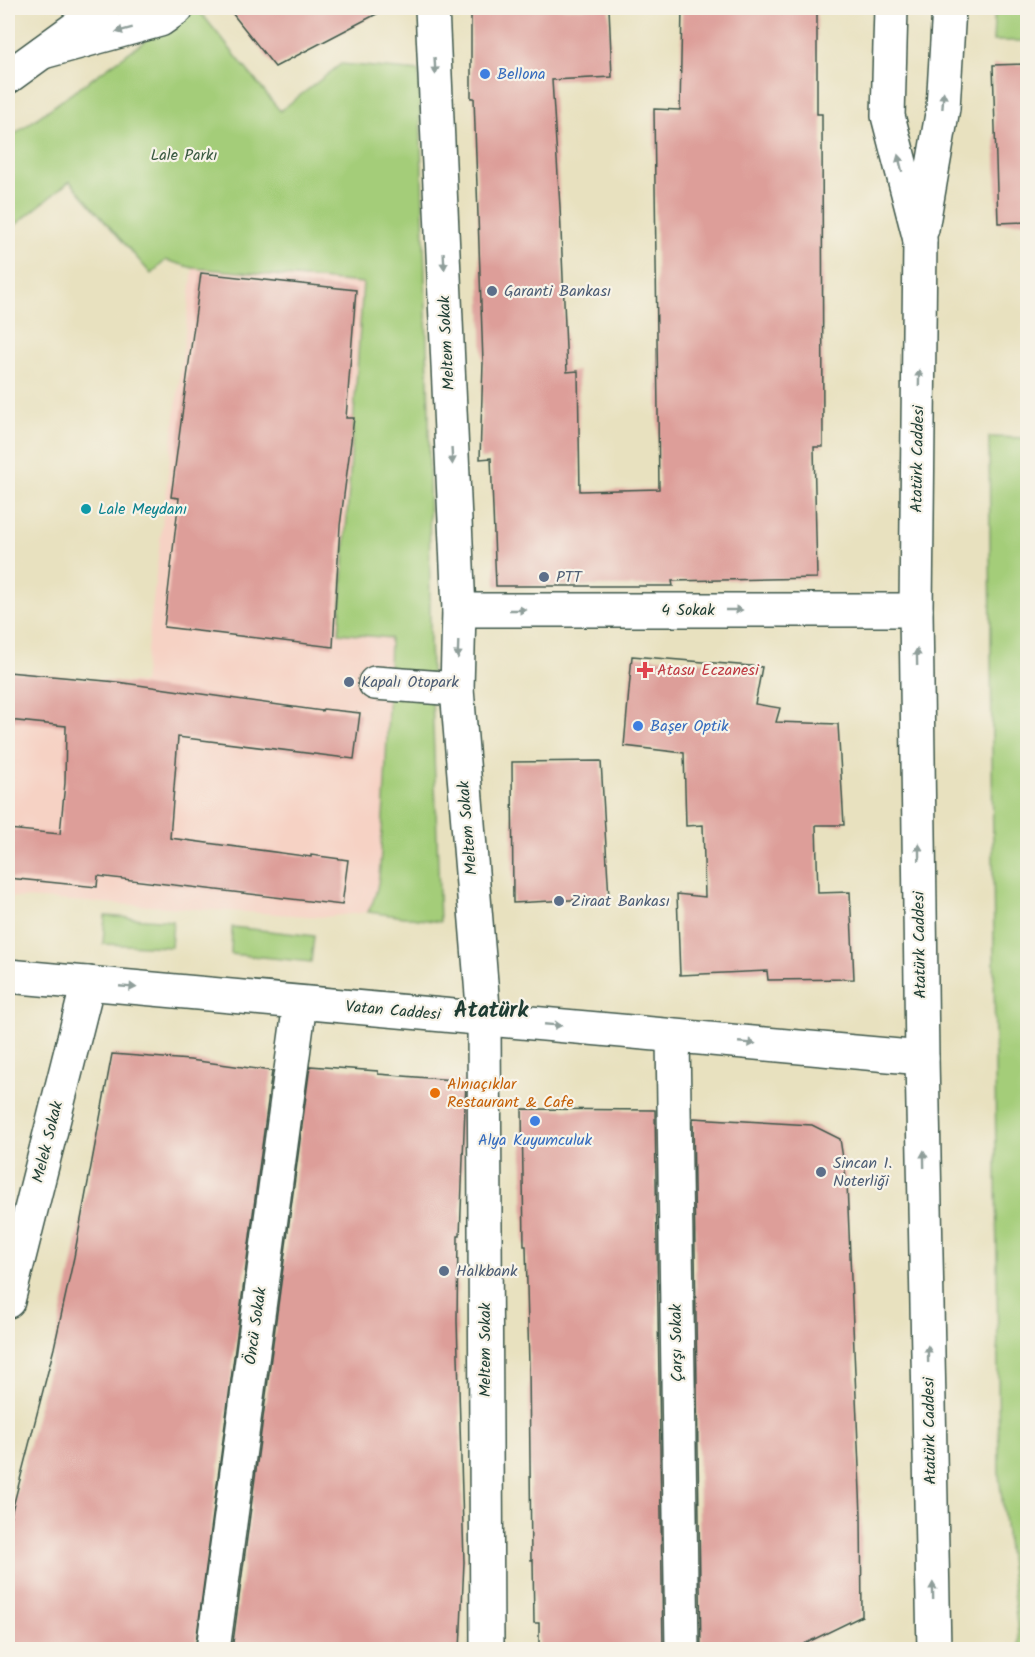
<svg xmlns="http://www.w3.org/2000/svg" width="1035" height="1657" viewBox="0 0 1035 1657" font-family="Kalam,sans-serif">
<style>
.built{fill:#f6d2c4}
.green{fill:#a4cd79;stroke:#628556;stroke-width:1.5}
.building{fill:#dd9e99}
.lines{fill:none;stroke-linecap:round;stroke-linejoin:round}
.street-casing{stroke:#3d5649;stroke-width:36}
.secondary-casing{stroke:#3d5649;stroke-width:36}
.primary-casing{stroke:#3d5649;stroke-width:36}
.street{stroke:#fff;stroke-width:33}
.secondary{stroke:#fff;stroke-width:33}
.primary{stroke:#fff;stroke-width:33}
.oneway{fill:#8f9e9a}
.shop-dot{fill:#3f7fe0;stroke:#f7f3e8;stroke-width:2}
.service-dot{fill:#5c6f8a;stroke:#f7f3e8;stroke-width:2}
.culture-dot{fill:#0f9aa8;stroke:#f7f3e8;stroke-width:2}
.health-dot{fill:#e0444e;stroke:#f7f3e8;stroke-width:2}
.food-dot{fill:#e8710a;stroke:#f7f3e8;stroke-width:2}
.labels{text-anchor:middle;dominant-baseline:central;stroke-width:4.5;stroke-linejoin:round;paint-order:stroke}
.shop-label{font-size:16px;fill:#366cbe;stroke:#f7f3e8;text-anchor:start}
.park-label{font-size:16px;fill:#3a5a42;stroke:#f7f3e8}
.service-label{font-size:16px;fill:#4e5e75;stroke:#f7f3e8;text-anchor:start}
.street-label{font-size:16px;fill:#1f3d34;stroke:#f7f3e8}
.culture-label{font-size:16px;fill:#0d838f;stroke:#f7f3e8;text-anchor:start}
.health-label{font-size:16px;fill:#be3a42;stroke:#f7f3e8;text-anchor:start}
.food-label{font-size:16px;fill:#c56008;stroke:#f7f3e8;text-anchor:start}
.district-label{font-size:22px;font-weight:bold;fill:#1f3d34;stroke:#f7f3e8}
</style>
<rect width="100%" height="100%" fill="#f7f3e8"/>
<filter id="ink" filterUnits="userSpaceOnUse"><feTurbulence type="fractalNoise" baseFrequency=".0167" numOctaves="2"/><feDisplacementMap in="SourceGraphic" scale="12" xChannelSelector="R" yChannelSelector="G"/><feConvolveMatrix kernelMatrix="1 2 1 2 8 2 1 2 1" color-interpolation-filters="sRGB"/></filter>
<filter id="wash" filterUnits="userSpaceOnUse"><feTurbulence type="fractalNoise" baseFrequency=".008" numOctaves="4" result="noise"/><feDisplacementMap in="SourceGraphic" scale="24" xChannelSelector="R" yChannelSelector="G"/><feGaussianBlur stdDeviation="1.35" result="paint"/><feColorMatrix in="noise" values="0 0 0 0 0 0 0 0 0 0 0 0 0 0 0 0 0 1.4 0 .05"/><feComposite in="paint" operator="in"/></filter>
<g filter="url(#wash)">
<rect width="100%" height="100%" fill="#e8e1bf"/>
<polygon class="built" points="193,268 363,283 339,632 390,638 384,802 378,885 377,897 368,912 325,917 8,897 8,670 114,682 143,683"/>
<g class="green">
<path d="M191 8H197L280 111 341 64 419 71 429 414 430 642 440 922 368 912C382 888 380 858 382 831 387 767 388 703 390 638L339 633 363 283 193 268 166 260 151 274 70 181 8 231V139Z"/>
<polygon points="995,8 1027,8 1027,41 993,41"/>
<polygon points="989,437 1028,438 1027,1650 1020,1649 999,1475"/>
<polygon points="105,916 173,921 171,947 103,944"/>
<polygon points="232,927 314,936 311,962 231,954"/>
</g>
<g id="blocks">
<g class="building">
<polygon points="228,8 388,8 275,67"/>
<polygon points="471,8 609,8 612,77 552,80 560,207 567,372 578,371 580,491 659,489 654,109 680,110 682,8 817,8 817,114 822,114 823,447 814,447 817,578 672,581 673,586 496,586 491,458 480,459 483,363 474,98 471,98"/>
<polygon points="1028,64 1028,222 998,223 993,65"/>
<polygon points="201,273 356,290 346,418 354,418 340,526 333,647 164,627 179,498 171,497"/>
<polygon points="632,656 762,667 755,704 780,708 776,722 838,724 844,825 816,825 818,893 850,892 854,979 768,980 767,971 680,975 677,894 705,897 703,825 686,826 684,753 624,746"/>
<polygon points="8,672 117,682 322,711 323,709 360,713 354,759 178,737 170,838 311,857 311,855 348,860 342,905 98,876 97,887 8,878 8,829 60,834 65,783 66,726 8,720"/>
<polygon points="601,761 609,898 513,903 512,762"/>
<polygon points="112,1054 190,1060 272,1071 195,1650 8,1650 8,1526 54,1348 74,1257"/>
<polygon points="310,1066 378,1071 378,1074 466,1081 460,1236 458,1236 457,1321 464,1562 460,1650 232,1650"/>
<polygon points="522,1109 655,1110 663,1650 539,1650 539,1623 534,1623 533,1560 531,1560 529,1366 526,1246 524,1246"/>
<polygon points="693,1118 812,1125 840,1139 847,1184 861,1515 862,1616 798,1647 701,1650"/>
</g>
</g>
</g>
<g filter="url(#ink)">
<use href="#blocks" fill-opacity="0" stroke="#3d5649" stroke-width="1.5"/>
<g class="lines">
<defs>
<g id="street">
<polyline points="432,8 459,610 457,689 484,1019 487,1650"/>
<polyline points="459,610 916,610"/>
<polyline points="375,683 457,689"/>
<polyline points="673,1037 682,1650"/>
<polyline points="8,1301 88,983"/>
<polyline points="213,1650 300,1003"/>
</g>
<g id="secondary">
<polyline points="891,8 888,116 920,240"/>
<polyline points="43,52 160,20 177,8"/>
<polyline points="8,77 103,8"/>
<polyline points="922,229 943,108 949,8"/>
<polyline points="8,976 922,1058"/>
</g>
<polyline id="primary" points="920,240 916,610 922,1058 934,1650"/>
</defs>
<use href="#street" class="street-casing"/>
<use href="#secondary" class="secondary-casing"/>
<use href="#primary" class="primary-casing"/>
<use href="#street" class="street"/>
<use href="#secondary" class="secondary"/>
<use href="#primary" class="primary"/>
</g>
<defs><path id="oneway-solid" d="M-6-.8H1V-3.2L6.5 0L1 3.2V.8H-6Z" transform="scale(1.5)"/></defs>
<g class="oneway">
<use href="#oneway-solid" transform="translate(124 30) rotate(165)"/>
<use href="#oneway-solid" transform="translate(435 66) rotate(87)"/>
<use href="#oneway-solid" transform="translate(943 100) rotate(-86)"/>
<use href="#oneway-solid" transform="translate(900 163) rotate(-104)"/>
<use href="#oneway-solid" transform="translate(444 261) rotate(87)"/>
<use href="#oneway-solid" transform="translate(919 378) rotate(-89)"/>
<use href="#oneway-solid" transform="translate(452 456) rotate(87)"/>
<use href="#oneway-solid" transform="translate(518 610)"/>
<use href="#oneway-solid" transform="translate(734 610)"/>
<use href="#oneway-solid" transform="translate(458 650) rotate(92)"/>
<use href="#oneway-solid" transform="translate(917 657) rotate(-91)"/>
<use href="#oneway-solid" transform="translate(919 852) rotate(-91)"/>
<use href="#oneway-solid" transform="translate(128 987) rotate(5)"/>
<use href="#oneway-solid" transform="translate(553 1025) rotate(5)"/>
<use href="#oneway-solid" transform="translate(747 1043) rotate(5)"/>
<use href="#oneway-solid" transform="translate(924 1159) rotate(-91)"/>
<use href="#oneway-solid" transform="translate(928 1354) rotate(-91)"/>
<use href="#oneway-solid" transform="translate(933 1591) rotate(-91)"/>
</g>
</g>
<g class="shop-dot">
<circle cx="485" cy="74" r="6"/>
<circle cx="638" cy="726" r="6"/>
<circle cx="535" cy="1121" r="6"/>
</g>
<g class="service-dot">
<circle cx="492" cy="291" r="6"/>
<circle cx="544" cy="577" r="6"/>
<circle cx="349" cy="682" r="6"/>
<circle cx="559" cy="901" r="6"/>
<circle cx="821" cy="1172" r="6"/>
<circle cx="444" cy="1271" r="6"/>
</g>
<circle class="culture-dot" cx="86" cy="509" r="6"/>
<path class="health-dot" d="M642 661h6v6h6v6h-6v6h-6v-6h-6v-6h6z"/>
<circle class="food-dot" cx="435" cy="1093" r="6"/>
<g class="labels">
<g class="shop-label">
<text x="497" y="74">Bellona</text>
<text x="650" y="726">Başer Optik</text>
<text x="535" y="1140" text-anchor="middle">Alya Kuyumculuk</text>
</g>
<g class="park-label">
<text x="184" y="155">Lale Parkı</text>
</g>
<g class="service-label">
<text x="504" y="291">Garanti Bankası</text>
<text x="556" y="577">PTT</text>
<text x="361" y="682">Kapalı Otopark</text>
<text x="571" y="901">Ziraat Bankası</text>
<text x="833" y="1163">Sincan 1.<tspan x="833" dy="18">Noterliği</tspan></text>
<text x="456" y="1271">Halkbank</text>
</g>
<g class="street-label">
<text transform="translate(447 343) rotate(-93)">Meltem Sokak</text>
<text transform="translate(918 459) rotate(-89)">Atatürk Caddesi</text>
<text x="688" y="610">4 Sokak</text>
<text transform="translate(468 828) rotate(-95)">Meltem Sokak</text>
<text transform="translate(920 945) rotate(-91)">Atatürk Caddesi</text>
<text transform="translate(393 1011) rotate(5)">Vatan Caddesi</text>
<text transform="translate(48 1142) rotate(-76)">Melek Sokak</text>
<text transform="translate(256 1326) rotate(-82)">Öncü Sokak</text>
<text transform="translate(677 1343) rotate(-91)">Çarşı Sokak</text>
<text transform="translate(485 1350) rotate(-90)">Meltem Sokak</text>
<text transform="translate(930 1431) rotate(-91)">Atatürk Caddesi</text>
</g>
<g class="culture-label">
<text x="98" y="509">Lale Meydanı</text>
</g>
<g class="health-label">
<text x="657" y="670">Atasu Eczanesi</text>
</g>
<g class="food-label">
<text x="447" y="1084">Alnıaçıklar<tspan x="447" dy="18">Restaurant &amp; Cafe</tspan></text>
</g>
<g class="district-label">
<text x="491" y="1011">Atatürk</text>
</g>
</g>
<rect width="1035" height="1657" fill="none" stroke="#f7f3e8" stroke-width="30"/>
</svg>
